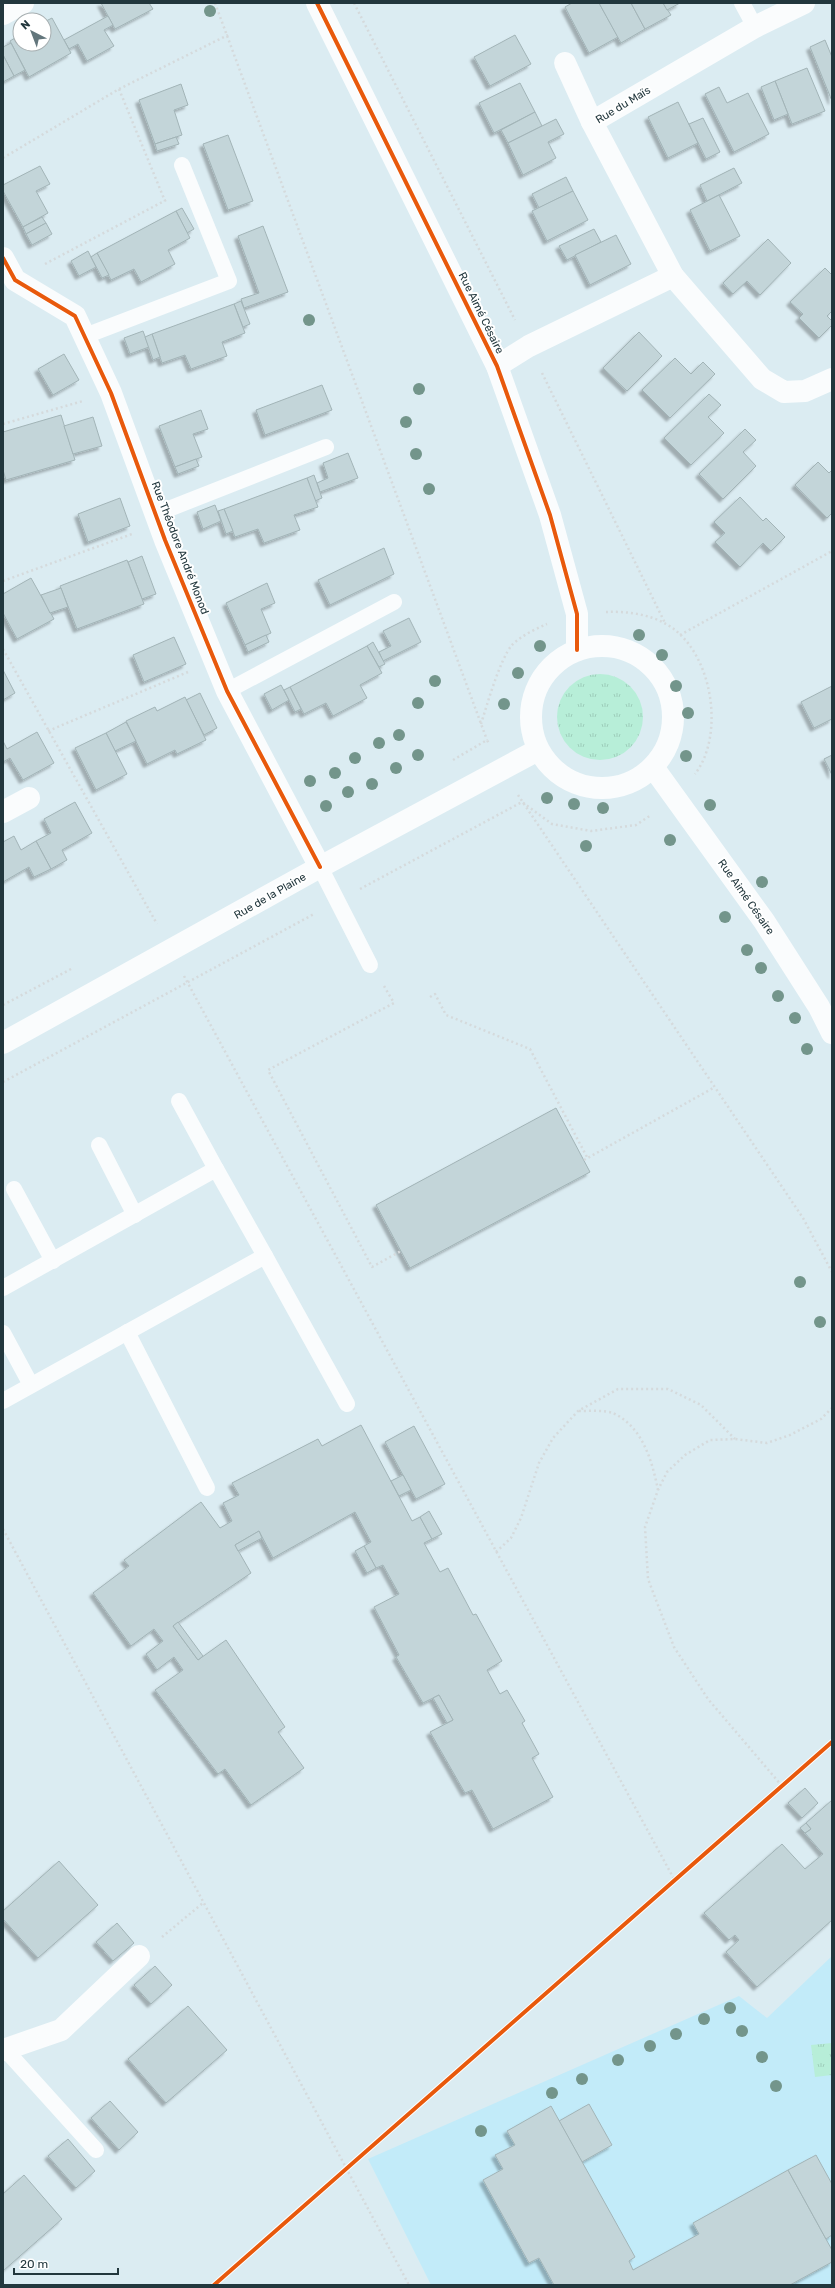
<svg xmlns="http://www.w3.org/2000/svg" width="835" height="2288" viewBox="0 0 835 2288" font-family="Rubik,sans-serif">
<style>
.built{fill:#c2ebf9}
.grass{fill:url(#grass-tufts)}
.building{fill:#c3d5d9;stroke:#a2b4b7;filter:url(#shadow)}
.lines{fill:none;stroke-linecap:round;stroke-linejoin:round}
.path{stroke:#d5dadc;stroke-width:2.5;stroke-dasharray:2 3;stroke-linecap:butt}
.lane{stroke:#fafcfd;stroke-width:16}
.street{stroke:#fafcfd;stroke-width:22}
.cycleway-casing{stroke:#fff;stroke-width:6}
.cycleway{stroke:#e8590c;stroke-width:4}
.tree{fill:#73958b}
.labels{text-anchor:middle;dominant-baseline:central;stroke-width:4;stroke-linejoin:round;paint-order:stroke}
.street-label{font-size:11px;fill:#22373d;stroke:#fff}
</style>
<defs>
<pattern id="grass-tufts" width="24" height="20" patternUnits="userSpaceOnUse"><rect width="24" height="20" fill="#b7eed8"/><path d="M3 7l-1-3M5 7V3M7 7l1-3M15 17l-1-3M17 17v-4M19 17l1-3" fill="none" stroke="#9dcdba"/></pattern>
<filter id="shadow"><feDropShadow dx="-3.5" dy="3.5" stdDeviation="1" flood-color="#0004"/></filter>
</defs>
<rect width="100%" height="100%" fill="#dbecf2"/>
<polygon class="built" points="832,1956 832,2285 431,2285 368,2159 739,1996 767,2018"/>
<g class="grass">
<circle cx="600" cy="717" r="43"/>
<polygon points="832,2043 832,2075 815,2077 811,2045"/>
</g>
<g class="building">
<polygon points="101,3 149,3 153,9 115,29"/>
<polygon points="572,3 599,3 618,37 589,53 565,7"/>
<polygon points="599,3 631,3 645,29 621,43"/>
<polygon points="631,3 663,3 671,15 645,29"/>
<polygon points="663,3 680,3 667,10"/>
<polygon points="108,16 113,25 104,30 114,46 87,61 78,44 69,49 64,40"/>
<polygon points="52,18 71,53 29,77 10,41 20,35 20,44 44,44 44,22"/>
<polygon points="515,35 531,64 490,86 474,57"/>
<polygon points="825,40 832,57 832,101 810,47"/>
<polygon points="11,43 25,70 14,76 3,55 3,47"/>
<polygon points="3,55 14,76 3,82"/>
<polygon points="807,68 825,111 792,124 775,81"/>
<polygon points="775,81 788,114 774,120 761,87"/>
<polygon points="520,83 535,112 494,133 479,103"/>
<polygon points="181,84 188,105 174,110 182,135 155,144 139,100"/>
<polygon points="719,87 727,103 748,93 769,134 734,152 705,94"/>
<polygon points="678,102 698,143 668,158 648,117"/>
<polygon points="535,112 542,126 508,143 501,130"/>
<polygon points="703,118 720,152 706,159 689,124"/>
<polygon points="556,119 564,134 548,142 556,158 523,175 508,143"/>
<polygon points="228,135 253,201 228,210 203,144"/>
<polygon points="176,137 179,144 157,151 155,144"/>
<polygon points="40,166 50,184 36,191 48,213 23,227 3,191 3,185"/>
<polygon points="734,168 742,183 707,201 700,185"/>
<polygon points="566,177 573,191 539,208 532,194"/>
<polygon points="573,191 588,220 547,241 532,211"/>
<polygon points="719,195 740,236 710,251 690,210"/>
<polygon points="182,208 194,229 187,233 176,211"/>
<polygon points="176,211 190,238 168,250 175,264 141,282 134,269 111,280 97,253"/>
<polygon points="42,217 46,223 26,234 23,227"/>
<polygon points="46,223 52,234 32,245 26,234"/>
<polygon points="263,226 288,292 244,308 241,299 259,293 238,236"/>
<polygon points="594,229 601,242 567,260 559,246"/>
<polygon points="616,235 631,264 590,285 575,255"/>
<polygon points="768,239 791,263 760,295 747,281 733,294 723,283"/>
<polygon points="88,251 96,267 79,276 71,261"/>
<polygon points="97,253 109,275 102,278 91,257"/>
<polygon points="825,268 832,275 832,311 827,316 832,321 832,325 819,338 799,318 803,314 790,302"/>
<polygon points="241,301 250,324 243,327 234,304"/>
<polygon points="234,304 245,333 222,342 227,356 191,369 185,355 162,363 152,334"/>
<polygon points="143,331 149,347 130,354 124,338"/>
<polygon points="639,332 662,356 627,391 603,368"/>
<polygon points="152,334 160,357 153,360 145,337"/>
<polygon points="64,354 79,380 53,395 38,369"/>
<polygon points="675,358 691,374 703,362 715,374 670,418 642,390"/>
<polygon points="322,385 332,410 265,435 256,410"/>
<polygon points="709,394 721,405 708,417 724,433 691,465 664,438"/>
<polygon points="201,410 208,429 193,434 202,457 175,467 159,426"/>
<polygon points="61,415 75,460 6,480 3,470 3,432"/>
<polygon points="93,417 102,446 73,454 64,426"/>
<polygon points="745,429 756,440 743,452 756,466 723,499 699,474"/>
<polygon points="348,453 358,478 320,492 317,483 328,478 323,463"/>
<polygon points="196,459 199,466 178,474 175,467"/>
<polygon points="818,462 829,473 832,470 832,513 827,518 795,485"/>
<polygon points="314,475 322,498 315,501 307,478"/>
<polygon points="307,478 318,507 294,515 300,530 264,543 258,529 235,537 224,509"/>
<polygon points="740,497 763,521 766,518 785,537 771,551 763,543 740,567 715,542 725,533 714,522"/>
<polygon points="120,498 130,526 88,542 78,514"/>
<polygon points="215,505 221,521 203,529 197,512"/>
<polygon points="224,509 233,531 226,534 218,511"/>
<polygon points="384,548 394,574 330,605 318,580"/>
<polygon points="142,556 156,594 142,599 128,562"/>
<polygon points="127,560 144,604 77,629 60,586"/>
<polygon points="31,578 54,619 17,639 3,613 3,594"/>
<polygon points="267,583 275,603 261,609 271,633 245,645 226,603"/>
<polygon points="61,588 68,607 50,613 41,595"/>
<polygon points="409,618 421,642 383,661 379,652 391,646 383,631"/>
<polygon points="266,635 269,642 248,652 245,645"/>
<polygon points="174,637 186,664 144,682 133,655"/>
<polygon points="373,642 385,664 379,667 367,646"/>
<polygon points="367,646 382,673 360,685 367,698 333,716 326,703 304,714 290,687"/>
<polygon points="3,670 15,693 3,700"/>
<polygon points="281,685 289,700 272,710 264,694"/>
<polygon points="832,686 832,719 814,728 801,702"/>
<polygon points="290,687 301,709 295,712 284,690"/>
<polygon points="200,693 217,728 204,735 186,700"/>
<polygon points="185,697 206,740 177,754 175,750 147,764 126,721 155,707 157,711"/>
<polygon points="126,722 136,741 115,751 106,733"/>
<polygon points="37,732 54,763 23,780 10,758 3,762 3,741 7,749"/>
<polygon points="106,733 127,774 96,790 75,748"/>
<polygon points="832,755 832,775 824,759"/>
<polygon points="75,802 92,833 62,850 67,860 51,869 36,841 51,833 44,819"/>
<polygon points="14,836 21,850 36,841 51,869 34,877 29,867 3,882 3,842"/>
<polygon points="556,1108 590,1172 410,1268 376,1205"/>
<polygon points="361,1425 412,1521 420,1517 432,1539 424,1543 440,1572 448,1568 473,1615 476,1614 502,1661 487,1670 500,1694 507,1690 525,1721 522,1723 539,1754 532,1758 553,1797 493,1829 472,1790 465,1793 430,1732 453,1720 439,1695 423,1703 396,1657 399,1655 374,1607 399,1594 383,1565 376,1568 364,1546 371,1542 355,1512 273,1558 259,1531 235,1545 251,1573 173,1626 198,1660 226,1640 285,1727 278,1732 304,1768 251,1805 225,1769 218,1774 155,1690 183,1670 174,1657 157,1670 146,1654 163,1641 154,1629 131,1646 93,1593 129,1566 124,1560 201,1502 220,1528 232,1521 223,1503 239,1495 232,1483 318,1439 322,1446"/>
<polygon points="414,1426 445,1484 416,1499 385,1442"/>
<polygon points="403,1475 411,1490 399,1496 391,1481"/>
<polygon points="429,1511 442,1534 432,1539 420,1517"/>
<polygon points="259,1531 262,1538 238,1551 235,1545"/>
<polygon points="364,1546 376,1568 367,1573 355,1551"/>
<polygon points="178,1622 203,1656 198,1660 173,1626"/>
<polygon points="439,1695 453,1720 447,1723 433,1698"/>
<polygon points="805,1788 818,1803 802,1818 788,1803"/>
<polygon points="832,1800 832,1920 757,1987 726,1952 739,1940 735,1935 729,1940 704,1913 782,1844 805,1869 823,1854 805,1833 811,1829 806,1823"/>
<polygon points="806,1823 811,1829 805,1833 800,1828"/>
<polygon points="59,1861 98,1905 38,1958 3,1919 3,1911"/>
<polygon points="117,1923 134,1943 113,1961 96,1942"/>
<polygon points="155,1966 172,1985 151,2004 134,1985"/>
<polygon points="188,2006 227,2050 166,2103 128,2059"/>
<polygon points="110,2101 138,2132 119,2150 91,2118"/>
<polygon points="589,2104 612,2145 582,2162 559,2121"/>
<polygon points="551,2106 635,2257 629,2261 633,2270 699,2234 693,2223 788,2170 832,2250 832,2262 790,2285 554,2285 539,2258 529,2263 483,2180 503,2169 495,2155 515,2145 507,2131"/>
<polygon points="68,2139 95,2171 76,2188 48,2156"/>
<polygon points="816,2155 832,2184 832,2235 826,2239 788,2170"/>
<polygon points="24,2175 62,2219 3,2271 3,2194"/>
</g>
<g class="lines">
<g class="path">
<polyline points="215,3 487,740"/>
<polyline points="354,3 515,320"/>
<polyline points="119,89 165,201"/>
<polyline points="3,158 119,89 228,35"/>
<polyline points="45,264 168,199"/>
<polyline points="542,373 665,623"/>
<polyline points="3,424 83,401"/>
<polyline points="3,581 132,534"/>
<path d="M606 612C625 611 649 614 666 624 712 649 726 734 695 774"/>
<polyline points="680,635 832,551"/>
<polyline points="3,649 157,924"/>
<path d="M481 724C487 705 500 659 512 645 521 636 535 629 547 624"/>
<polyline points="48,731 188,672"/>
<polyline points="453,760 487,740 489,744"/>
<polyline points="518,795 803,1218 832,1272"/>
<polyline points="360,889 522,802 552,824 591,831 636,825 651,815"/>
<polyline points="184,976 674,1879"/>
<polyline points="384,986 394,1003 268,1070 372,1267 401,1251"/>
<polyline points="430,997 435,994 446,1015 530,1049 588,1159"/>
<polyline points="3,1005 73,968"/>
<polyline points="3,1082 314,914"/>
<polyline points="584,1160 715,1087"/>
<path d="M579 1411C589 1411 604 1410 613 1413 643 1427 652 1461 658 1490"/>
<polyline points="3,1529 409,2285"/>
<polyline points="496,1552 511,1538 521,1518 539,1463 553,1438 578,1411 618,1389 668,1389 701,1405 735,1439"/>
<polyline points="782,1786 708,1699 674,1647 648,1579 645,1527 658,1490 667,1472 685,1455 710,1440 735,1439 767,1443 790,1435 821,1419 832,1408"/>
<polyline points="162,1937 203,1903"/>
</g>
<g class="lane">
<polyline points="742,3 755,27"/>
<polyline points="85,336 229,281 182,165"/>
<polyline points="156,514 326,447"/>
<polyline points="227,691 394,602"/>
<polyline points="320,867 370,965"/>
<polyline points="179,1101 216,1169"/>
<polyline points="99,1145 135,1215"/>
<polyline points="14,1189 53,1261"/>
<polyline points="265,1256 347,1404"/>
<polyline points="3,1288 216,1169 265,1256 3,1401"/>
<polyline points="127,1332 207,1488"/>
<polyline points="3,1333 31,1385"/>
<polyline points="3,2047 96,2150"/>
</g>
<g class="street">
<polyline points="317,3 497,366 550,515 577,614 577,650"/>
<polyline points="804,3 755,27 592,122 673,276 762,379 784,392 805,391 832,379"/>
<polyline points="3,14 23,3"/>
<polyline points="565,63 592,122"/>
<polyline points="3,258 15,280 75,316 111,393 165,540 227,691 320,867"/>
<polyline points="497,366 529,346 673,276"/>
<circle cx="602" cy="717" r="71"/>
<polyline points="653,767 764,921 819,1007 832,1033"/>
<polyline points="3,812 29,798"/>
<polyline points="3,1043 320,867 538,750"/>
<polyline points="3,2050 61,2030 139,1956"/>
</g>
<defs>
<g id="cycleway">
<polyline points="317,3 497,366 550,515 577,614 577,650"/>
<polyline points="3,258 15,280 75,316 111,393 165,540 227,691 320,867"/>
<polyline points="214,2285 832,1742"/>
</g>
</defs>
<use href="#cycleway" class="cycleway-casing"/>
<use href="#cycleway" class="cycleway"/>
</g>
<g class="tree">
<circle cx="210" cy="11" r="6"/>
<circle cx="309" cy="320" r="6"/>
<circle cx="419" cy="389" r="6"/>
<circle cx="406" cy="422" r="6"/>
<circle cx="416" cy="454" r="6"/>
<circle cx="429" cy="489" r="6"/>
<circle cx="639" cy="635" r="6"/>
<circle cx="540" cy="646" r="6"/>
<circle cx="662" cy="655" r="6"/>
<circle cx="518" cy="673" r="6"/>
<circle cx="435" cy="681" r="6"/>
<circle cx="676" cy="686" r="6"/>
<circle cx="418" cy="703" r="6"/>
<circle cx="504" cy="704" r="6"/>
<circle cx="688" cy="713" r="6"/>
<circle cx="399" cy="735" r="6"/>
<circle cx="379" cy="743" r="6"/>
<circle cx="418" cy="755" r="6"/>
<circle cx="686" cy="756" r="6"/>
<circle cx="355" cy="758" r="6"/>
<circle cx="396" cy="768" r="6"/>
<circle cx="335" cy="773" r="6"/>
<circle cx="310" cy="781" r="6"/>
<circle cx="372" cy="784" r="6"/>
<circle cx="348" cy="792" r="6"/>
<circle cx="547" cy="798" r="6"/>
<circle cx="574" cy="804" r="6"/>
<circle cx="710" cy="805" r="6"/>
<circle cx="326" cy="806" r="6"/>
<circle cx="603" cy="808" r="6"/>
<circle cx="670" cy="840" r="6"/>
<circle cx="586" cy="846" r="6"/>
<circle cx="762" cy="882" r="6"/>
<circle cx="725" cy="917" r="6"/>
<circle cx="747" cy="950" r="6"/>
<circle cx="761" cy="968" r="6"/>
<circle cx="778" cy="996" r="6"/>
<circle cx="795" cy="1018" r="6"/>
<circle cx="807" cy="1049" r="6"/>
<circle cx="800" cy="1282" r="6"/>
<circle cx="820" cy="1322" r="6"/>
<circle cx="730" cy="2008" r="6"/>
<circle cx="704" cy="2019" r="6"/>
<circle cx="742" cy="2031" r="6"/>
<circle cx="676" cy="2034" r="6"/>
<circle cx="650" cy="2046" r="6"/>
<circle cx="762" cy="2057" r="6"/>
<circle cx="618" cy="2060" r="6"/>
<circle cx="582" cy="2079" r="6"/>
<circle cx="776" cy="2086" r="6"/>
<circle cx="552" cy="2093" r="6"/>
<circle cx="481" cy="2131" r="6"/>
</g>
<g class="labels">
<g class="street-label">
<text transform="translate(623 105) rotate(-31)">Rue du Maïs</text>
<text transform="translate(481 313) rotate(64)">Rue Aimé Césaire</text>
<text transform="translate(180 548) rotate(69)">Rue Théodore André Monod</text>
<text transform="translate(270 896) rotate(-30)">Rue de la Plaine</text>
<text transform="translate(746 897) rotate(55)">Rue Aimé Césaire</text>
</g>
</g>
<rect width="835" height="2288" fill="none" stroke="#22373d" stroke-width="8"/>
<g transform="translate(32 32) rotate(318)"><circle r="19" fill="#ffffff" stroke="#a7afb1"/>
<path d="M0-3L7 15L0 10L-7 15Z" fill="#63767c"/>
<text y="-6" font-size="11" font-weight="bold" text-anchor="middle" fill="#22373d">N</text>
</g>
<path d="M14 2268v6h104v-6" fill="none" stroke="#22373d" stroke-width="2"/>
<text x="20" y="2268" font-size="12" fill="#22373d" stroke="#ffffff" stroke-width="3" paint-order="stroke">20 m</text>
</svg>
